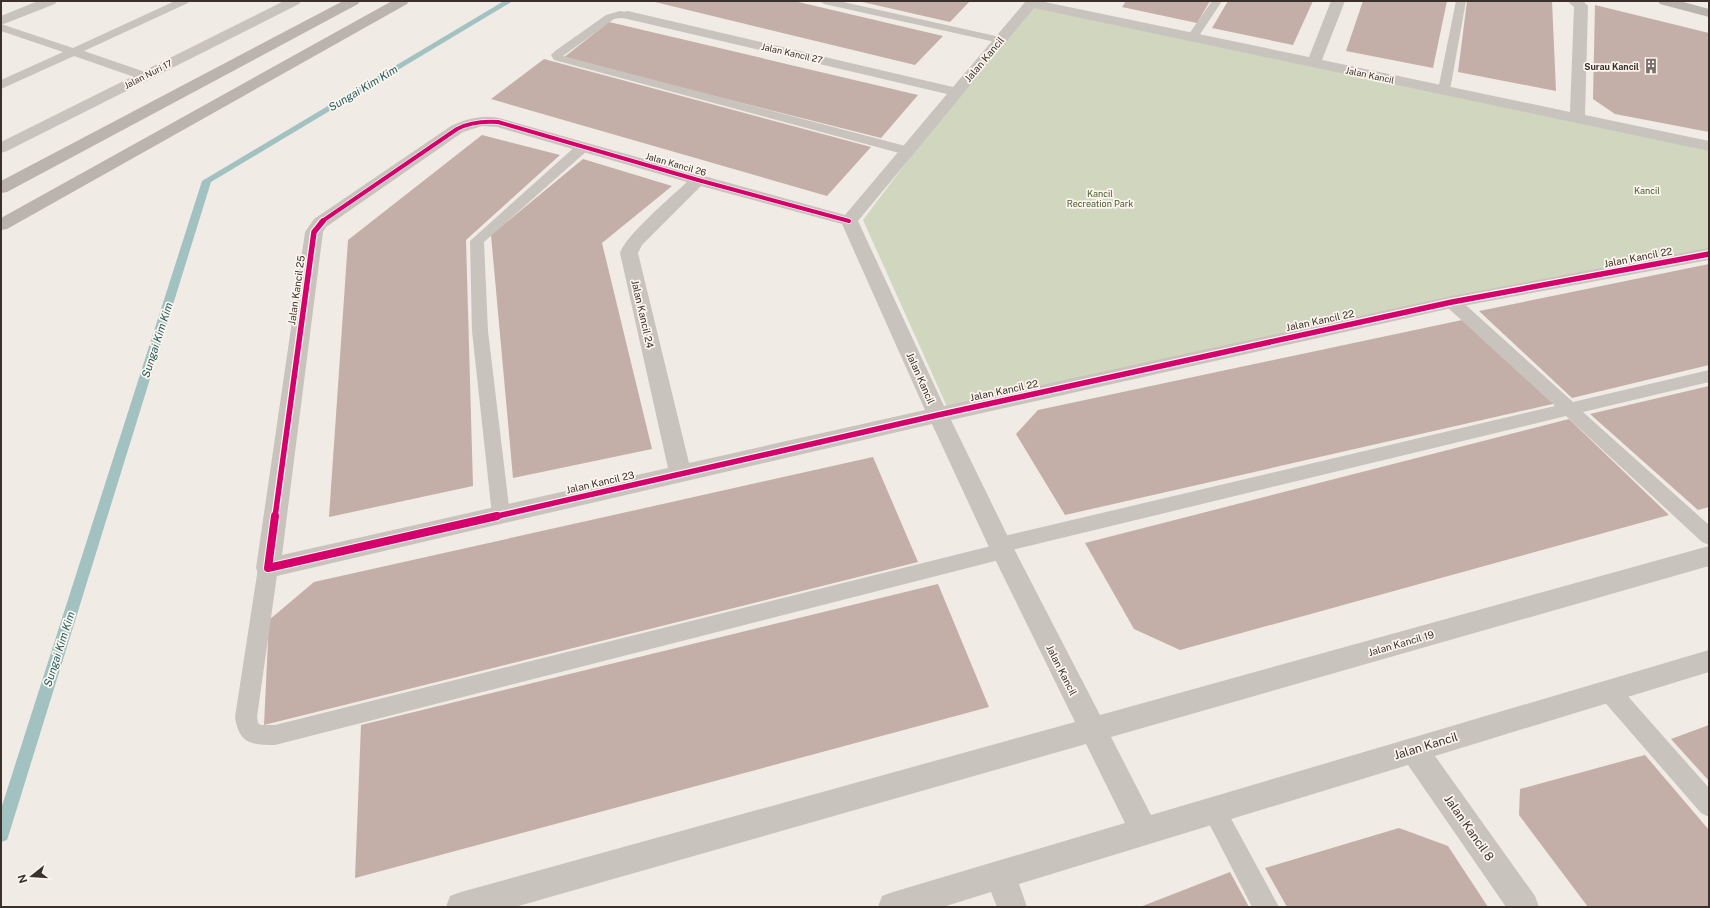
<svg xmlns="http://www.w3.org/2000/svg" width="1710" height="908" viewBox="0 0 1710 908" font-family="'Public Sans',sans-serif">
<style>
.green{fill:#d1d6bf}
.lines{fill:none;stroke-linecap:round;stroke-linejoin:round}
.stream{fill:#a1c2c1;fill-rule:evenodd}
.building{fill:#c3afa7}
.service{fill:#c9c3be;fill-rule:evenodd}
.minor{fill:#c9c3be;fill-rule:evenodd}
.secondary{fill:#bab3ae;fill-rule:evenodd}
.cycleway-far2-casing{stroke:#fbf5ee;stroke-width:5.5}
.cycleway-far1-casing{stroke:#fbf5ee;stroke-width:8}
.cycleway-casing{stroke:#fbf5ee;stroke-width:10}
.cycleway-far2{stroke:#d6006c;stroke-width:4}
.cycleway-far1{stroke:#d6006c;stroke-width:5.5}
.cycleway{stroke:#d6006c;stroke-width:8}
.labels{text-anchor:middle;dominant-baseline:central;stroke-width:3.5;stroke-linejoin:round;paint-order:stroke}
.far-street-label{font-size:9px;fill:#3b302b;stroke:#fbf5ee}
.far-poi-label{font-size:9px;font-weight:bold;fill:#3b302b;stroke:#fbf5ee;text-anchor:end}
.far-park-label{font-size:9px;fill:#4a5a2e;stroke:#fbf5ee}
.street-label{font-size:10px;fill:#3b302b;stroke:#fbf5ee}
.water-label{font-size:11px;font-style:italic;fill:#1f5a5e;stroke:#fbf5ee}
.near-street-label{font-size:12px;fill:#3b302b;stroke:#fbf5ee}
</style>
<rect width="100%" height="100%" fill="#f0ebe5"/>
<polygon class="green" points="1027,2 1709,146 1709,254 949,411 863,220"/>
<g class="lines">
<polygon class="stream" points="504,1 513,1 211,182 9,834 7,840 1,842 1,809 202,181"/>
</g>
<g class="building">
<polygon points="794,1 943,36 915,65 655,2"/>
<polygon points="858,1 970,1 950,22"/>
<polygon points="1126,1 1210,1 1197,23 1122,7"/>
<polygon points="1228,1 1313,1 1293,45 1212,28"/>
<polygon points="1363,1 1447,1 1433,68 1346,51"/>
<polygon points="1467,1 1552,1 1556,91 1458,72"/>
<polygon points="1595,5 1709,33 1709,132 1615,114 1593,99"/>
<polygon points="609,22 918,95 881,138 563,58"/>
<polygon points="544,59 871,147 827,196 491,99"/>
<polygon points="482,135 560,155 466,240 473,486 329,517 348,240"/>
<polygon points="583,159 672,186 602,243 652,449 513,478 491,235"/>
<polygon points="1709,264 1709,365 1572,398 1479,311"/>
<polygon points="1462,320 1557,403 1065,515 1016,434 1038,410"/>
<polygon points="1709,386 1709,507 1698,510 1590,414"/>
<polygon points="1569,419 1669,515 1180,650 1134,629 1085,543"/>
<polygon points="873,457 918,562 264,725 269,620 314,582"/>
<polygon points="938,584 989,707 355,878 361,725"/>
<polygon points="1709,725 1709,781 1671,739"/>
<polygon points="1645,755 1709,830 1709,907 1588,907 1519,815 1520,789"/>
<polygon points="1399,828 1448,846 1488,907 1287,907 1265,868"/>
<polygon points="1230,872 1249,907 1140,907"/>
</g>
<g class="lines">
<g class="service">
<polygon points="175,1 189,1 188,3 84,51 148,73 150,76 148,79 140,79 74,56 1,89 1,80 63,52 1,31 1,24 73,48"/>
<polygon points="819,1 839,1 1000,37 1004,38 1006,40 1004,42 1000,43 824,4"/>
<polygon points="1212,1 1222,1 1197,39 1189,39 1187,37"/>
<polygon points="1456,1 1466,1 1450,90 1448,93 1440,93 1438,90"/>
<path d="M620 11 632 13 633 15C630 20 620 17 614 19L563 56 913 148 915 151 913 154H903L554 60 551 55 555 51 606 15Z"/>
<polygon points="583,143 588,144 590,147 588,150 484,242 488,331 510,515 508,520 501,522 494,520 492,515 472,331 470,241 578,144"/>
<path d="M1452 297 1458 298 1573 402 1709 370V382L1583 412 1709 525V545L1702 542 1566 416 1012 550 1010 557 1003 559 275 745C250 745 239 743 235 717L258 568 261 562 268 560 275 562 278 568 257 717 258 723 261 725H275L991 546 993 539 1000 537 1555 406 1446 306 1444 302 1446 298Z"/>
<polygon points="1609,681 1617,684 1709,788 1709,817 1701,813 1601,698 1598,691 1601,684"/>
<polygon points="1214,798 1222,802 1279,907 1252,907 1202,810 1206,802"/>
</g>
<g class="minor">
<polygon points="38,1 57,1 55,4 1,25 1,16"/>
<polygon points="284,1 301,1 299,4 7,151 1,153 1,142"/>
<path d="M1026 1H1040L1309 57 1331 1H1345L1322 60 1570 112 1574 7 1567 1H1583L1588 6 1585 115 1709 141V151L1034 8 858 221 944 406 1452 296 1709 248V260L1452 308 951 420 1012 545 1100 715 1709 546V566L1111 737 1151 815 1709 650V672L1435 756 1535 896 1539 907H1506L1408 765 1019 884 1027 907H997L991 892 943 907H878L882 896 893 892 1125 823 1086 744 515 907H446L450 896 461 892 1075 722 988 545 932 424 268 578 259 575 256 568 305 232 314 219 451 126C468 118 486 114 503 119L704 176 845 215 947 94 623 18 621 15 623 12 628 11 953 87ZM482 126 497 127 687 182C673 195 624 237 620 253L668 468 282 555 323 232 326 227 463 132ZM701 186 842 224 925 410 689 463 638 253 642 245Z"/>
</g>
<g class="secondary">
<polygon points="343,1 360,1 358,4 7,192 1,193 1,181"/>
<polygon points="392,1 409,1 407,4 7,229 1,230 1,218"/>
<polygon points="1658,1 1680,1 1709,9 1709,17 1660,4"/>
</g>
<defs>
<path id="cycleway-far2" d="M321 222 457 129C470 122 483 121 498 122L698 180 849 221"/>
<g id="cycleway-far1">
<polyline points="275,517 314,232 323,221"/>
<polyline points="493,517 938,415 1452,302 1709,254"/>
</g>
<polyline id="cycleway" points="275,516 268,568 497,516"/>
</defs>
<use href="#cycleway-far2" class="cycleway-far2-casing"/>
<use href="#cycleway-far1" class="cycleway-far1-casing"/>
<use href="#cycleway" class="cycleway-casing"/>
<use href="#cycleway-far2" class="cycleway-far2"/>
<use href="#cycleway-far1" class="cycleway-far1"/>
<use href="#cycleway" class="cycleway"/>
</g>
<defs>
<symbol id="building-bare" viewBox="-9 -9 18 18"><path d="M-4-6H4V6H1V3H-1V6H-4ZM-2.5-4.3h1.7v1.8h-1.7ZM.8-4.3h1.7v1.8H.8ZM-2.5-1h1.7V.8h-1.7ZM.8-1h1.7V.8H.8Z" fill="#7a716c" stroke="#fbf5ee" stroke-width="2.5" paint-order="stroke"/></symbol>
</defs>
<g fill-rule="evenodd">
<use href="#building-bare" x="1640" y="55" width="22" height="22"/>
</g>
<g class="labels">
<g class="far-street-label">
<text transform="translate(792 53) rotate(13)">Jalan Kancil 27</text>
<text transform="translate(148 74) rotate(-27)">Jalan Nuri 17</text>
<text transform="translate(1370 75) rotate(12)">Jalan Kancil</text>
<text transform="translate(676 164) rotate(16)">Jalan Kancil 26</text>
</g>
<g class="far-poi-label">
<text x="1639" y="66">Surau Kancil</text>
</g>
<g class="far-park-label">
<text x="1647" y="190">Kancil</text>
<text x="1100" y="193">Kancil<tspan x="1100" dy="10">Recreation Park</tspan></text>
</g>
<g class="street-label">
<text transform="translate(984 59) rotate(-50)">Jalan Kancil</text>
<text transform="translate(1638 257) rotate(-11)">Jalan Kancil 22</text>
<text transform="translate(296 290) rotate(-82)">Jalan Kancil 25</text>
<text transform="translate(643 314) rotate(77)">Jalan Kancil 24</text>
<text transform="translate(1320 320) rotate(-12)">Jalan Kancil 22</text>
<text transform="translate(921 378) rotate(66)">Jalan Kancil</text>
<text transform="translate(1004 390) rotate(-12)">Jalan Kancil 22</text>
<text transform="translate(600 482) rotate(-13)">Jalan Kancil 23</text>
<text transform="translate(1401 643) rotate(-16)">Jalan Kancil 19</text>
<text transform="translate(1062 670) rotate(63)">Jalan Kancil</text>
</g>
<g class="water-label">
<text transform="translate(363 88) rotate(-31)">Sungai Kim Kim</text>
<text transform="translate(157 340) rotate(-72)">Sungai Kim Kim</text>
<text transform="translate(59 649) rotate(-72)">Sungai Kim Kim</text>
</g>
<g class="near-street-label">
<text transform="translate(1426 746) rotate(-17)">Jalan Kancil</text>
<text transform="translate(1469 828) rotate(55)">Jalan Kancil 8</text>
</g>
</g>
<rect width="1710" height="908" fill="none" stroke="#3b302b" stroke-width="4"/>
<g transform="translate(32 876) rotate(253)" stroke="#fbf5ee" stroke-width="3" paint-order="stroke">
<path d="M0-3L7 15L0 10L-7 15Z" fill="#3b302b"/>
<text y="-6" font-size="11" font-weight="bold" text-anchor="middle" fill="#3b302b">N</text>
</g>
</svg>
